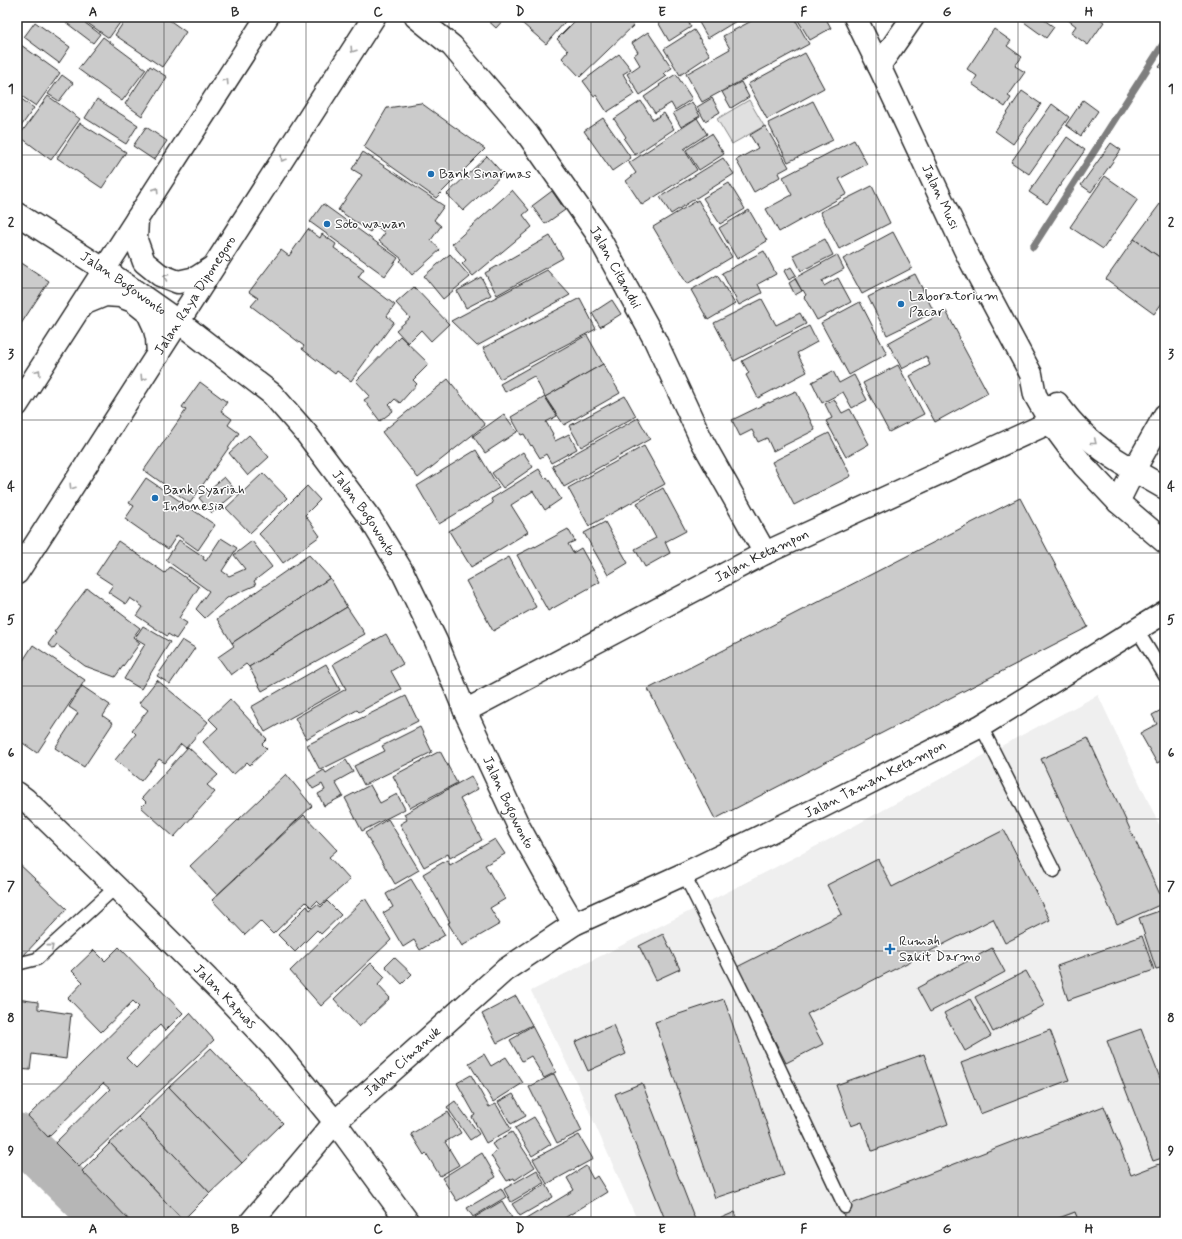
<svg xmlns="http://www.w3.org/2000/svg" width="1182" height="1239" viewBox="0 0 1182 1239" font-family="Mynerve,sans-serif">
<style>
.built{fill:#efefef}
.green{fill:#e0e0e0;stroke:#868686}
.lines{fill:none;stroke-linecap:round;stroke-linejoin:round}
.stream{stroke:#7e7e7e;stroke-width:7}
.river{stroke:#b6b6b6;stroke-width:44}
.building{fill:#cbcbcb;stroke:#2b2b2b}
.service-casing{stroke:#2b2b2b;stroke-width:15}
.minor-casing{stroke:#2b2b2b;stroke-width:25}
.trunk-casing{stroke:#2b2b2b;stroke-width:25}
.service{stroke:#fff;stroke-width:12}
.minor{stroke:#fff;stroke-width:22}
.trunk{stroke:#fff;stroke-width:22}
.oneway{stroke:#a0a0a0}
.grid{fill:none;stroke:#2b2b2b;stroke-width:1;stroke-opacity:0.55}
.poi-dot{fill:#1f6fb2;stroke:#fff;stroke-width:1.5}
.labels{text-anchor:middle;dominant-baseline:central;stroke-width:3;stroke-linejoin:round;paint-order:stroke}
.poi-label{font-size:14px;fill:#2b2b2b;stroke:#fff;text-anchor:start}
.street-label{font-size:14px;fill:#2b2b2b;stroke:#fff}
.neatline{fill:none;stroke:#2b2b2b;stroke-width:1.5}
.grid-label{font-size:13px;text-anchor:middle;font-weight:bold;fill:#2b2b2b}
</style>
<rect width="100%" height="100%" fill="#fff"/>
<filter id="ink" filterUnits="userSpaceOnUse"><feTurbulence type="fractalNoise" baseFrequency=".025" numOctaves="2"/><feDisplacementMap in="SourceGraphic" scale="8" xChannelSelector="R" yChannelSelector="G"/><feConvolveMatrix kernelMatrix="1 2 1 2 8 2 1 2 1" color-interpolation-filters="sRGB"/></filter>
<g filter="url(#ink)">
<polygon class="built" points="1098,695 1165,837 1165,1222 638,1222 578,1086 531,991 700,906 832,838 988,753"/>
<g class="green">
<polygon points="749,100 764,126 732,144 717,119"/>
<polygon points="1075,1212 1079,1222 1048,1222"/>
</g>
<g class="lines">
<polyline class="stream" points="1033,247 1165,41"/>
<polyline class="river" points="17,1135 106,1222"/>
</g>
<g class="building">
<polygon points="67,17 77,17 100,34 93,43 64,21"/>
<polygon points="79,17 124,17 109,38"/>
<polygon points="127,17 165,17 186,32 162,67 115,35"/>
<polygon points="484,17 506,17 496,28"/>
<polygon points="515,17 569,17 546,44"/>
<polygon points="579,17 626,17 634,25 580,77 562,58 568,51 557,39"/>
<polygon points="655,17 688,17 686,18 691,27 669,41"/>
<polygon points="700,17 743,17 708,38 697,19"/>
<polygon points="759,17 794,17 809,44 702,102 686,74 730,49 723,36"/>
<polygon points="796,17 825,17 831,28 810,40"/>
<polygon points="1017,17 1040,17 1054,27 1046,38"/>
<polygon points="1064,17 1097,17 1104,22 1088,45 1071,33 1076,26"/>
<polygon points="35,22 70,47 59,63 24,37"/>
<polygon points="994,29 1011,41 1007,46 1022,57 1015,66 1025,72 1008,96 1011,98 1005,107 972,84 977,76 967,69"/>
<polygon points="694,30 710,55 680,75 664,49"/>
<polygon points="648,32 672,68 664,73 667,76 640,95 627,74 640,65 634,55 638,52 632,43"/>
<polygon points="103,37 146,69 122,101 78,69"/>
<polygon points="21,45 60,73 36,106 17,93 17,51"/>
<polygon points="805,53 824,88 767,119 748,84"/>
<polygon points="619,54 631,69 623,74 635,94 607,112 596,95 594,96 583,81"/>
<polygon points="1165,59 1165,71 1159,67"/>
<polygon points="150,66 167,77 142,116 125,104"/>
<polygon points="676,74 692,99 675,110 671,103 655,113 644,97 660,86 659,85"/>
<polygon points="62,75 73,83 59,101 48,94"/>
<polygon points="741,82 749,97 731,108 722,92"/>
<polygon points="1022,91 1041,104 1013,144 995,131"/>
<polygon points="17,96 34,108 17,132"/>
<polygon points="48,96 80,119 51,160 19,136"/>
<polygon points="712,98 720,112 705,121 697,107"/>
<polygon points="97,99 138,125 126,144 85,118"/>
<polygon points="1083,100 1098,111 1081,136 1066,125"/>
<polygon points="641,101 653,120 664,113 674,129 635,155 624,139 626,137 614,119"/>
<polygon points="813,101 833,140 788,162 768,123"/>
<polygon points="692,102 700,116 681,127 673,113"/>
<polygon points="421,103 485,149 436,198 364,147 387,108"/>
<polygon points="1052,104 1069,117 1029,174 1011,162"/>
<polygon points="1165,115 1165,124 1161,121"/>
<polygon points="603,118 631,158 612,171 584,131"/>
<polygon points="697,118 707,134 684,149 697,170 642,205 626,181 636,173 629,163"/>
<polygon points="80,123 126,152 102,188 57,158"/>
<polygon points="765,126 789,167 778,173 780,177 754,192 736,160 758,148 750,135"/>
<polygon points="146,127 167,141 154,160 133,146"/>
<polygon points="711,134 724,154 699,170 686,150"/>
<polygon points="1067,137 1085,150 1047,204 1029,192"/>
<polygon points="854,140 867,164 839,179 847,194 779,232 766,209 792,195 783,177"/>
<polygon points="1111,143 1121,150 1091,192 1081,185"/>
<polygon points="363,152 444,206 434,220 441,226 431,240 440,250 412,275 400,261 402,259 379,241 385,233 375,225 370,232 338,210 362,175 352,169"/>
<polygon points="487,156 503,174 463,211 447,194"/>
<polygon points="723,158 734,174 671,214 660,197"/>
<polygon points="1105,176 1138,199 1103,249 1070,227"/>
<polygon points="729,183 745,209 720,224 703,198"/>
<polygon points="872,186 890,223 839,249 820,212"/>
<polygon points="512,190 529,210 523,215 532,227 473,276 462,264 466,260 452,244"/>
<polygon points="552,191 565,210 545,224 532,206"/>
<polygon points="698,200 732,257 687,284 653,227"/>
<polygon points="323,204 398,258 385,276 310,222"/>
<polygon points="1160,204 1165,207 1165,261 1134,239"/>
<polygon points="749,210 767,241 737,259 719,228"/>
<polygon points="308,229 320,238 322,234 336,244 334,248 364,269 358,277 395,305 387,316 394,322 351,381 337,371 335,374 302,349 304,346 251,306 258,298 249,292 281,250 289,256"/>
<polygon points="893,232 912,268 862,294 843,259"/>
<polygon points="550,236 563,258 497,295 485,273"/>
<polygon points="825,239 833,255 801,271 793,255"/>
<polygon points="1134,239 1165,261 1165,299 1154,314 1106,279"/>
<polygon points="764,251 776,274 758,284 762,293 739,305 722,273"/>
<polygon points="450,254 470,277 443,299 424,276"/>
<polygon points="837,255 844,269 822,281 824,286 838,278 851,302 817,320 804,297 806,295 803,290 802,291 795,278"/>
<polygon points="17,260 49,281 17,330"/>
<polygon points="791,267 796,275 789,280 784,271"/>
<polygon points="547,270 570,295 477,346 451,321"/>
<polygon points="915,274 934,312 887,335 868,297"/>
<polygon points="717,275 735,304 708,320 691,290"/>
<polygon points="481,277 491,295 466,308 457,291"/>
<polygon points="795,279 802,291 795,295 789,283"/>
<polygon points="414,287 449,324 431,341 421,330 408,343 396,330 410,318 396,303"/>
<polygon points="580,298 596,329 500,379 483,348"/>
<polygon points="762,299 776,325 800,313 806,324 734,361 714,323"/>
<polygon points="612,300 621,314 600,327 592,313"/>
<polygon points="860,302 887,354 849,375 821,323"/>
<polygon points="946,311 960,338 959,339 988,393 935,422 910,376 930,365 926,356 902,369 888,343"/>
<polygon points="809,326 817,342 797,353 807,372 758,398 746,375 749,373 742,361"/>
<polygon points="587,335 603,364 545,397 534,376 505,392 500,384"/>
<polygon points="400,336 429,364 413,380 417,384 400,403 395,399 389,405 393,411 380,421 364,400 370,396 356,381"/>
<polygon points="603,364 620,393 564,425 545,397"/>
<polygon points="898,365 924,414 889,432 863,383"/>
<polygon points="833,371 839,383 854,375 867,400 852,408 843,392 822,403 812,382"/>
<polygon points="448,379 485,425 418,478 382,432"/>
<polygon points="200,382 227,402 221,411 232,419 228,425 239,433 190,503 144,470 186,410 182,407"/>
<polygon points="796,391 815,430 773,451 767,438 758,442 752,430 740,436 732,420 769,402 769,403"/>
<polygon points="625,396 636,416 581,447 569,426"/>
<polygon points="545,397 557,416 546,422 553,434 552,435 555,441 569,434 577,449 551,463 546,454 540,458 532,445 531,446 524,434 521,435 511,417"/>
<polygon points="834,399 842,413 850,409 869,444 846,457 826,421 832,418 825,404"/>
<polygon points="504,414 517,432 485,453 473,436"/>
<polygon points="638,418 650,439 564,487 552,466"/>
<polygon points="829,433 851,476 794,505 772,462"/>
<polygon points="249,435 269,457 248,476 229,453"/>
<polygon points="644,446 665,484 589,526 568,488"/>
<polygon points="476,450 499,488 439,524 417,486"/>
<polygon points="523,452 533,467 503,488 492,473"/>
<polygon points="539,469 545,479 547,477 561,499 545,510 533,491 511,505 528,532 471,567 449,531 493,503 491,499"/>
<polygon points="263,473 287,498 250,533 226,508"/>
<polygon points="224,477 237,492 212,513 199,498"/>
<polygon points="146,478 215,525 198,550 177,535 168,549 125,519 134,506 129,503"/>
<polygon points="307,486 320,500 305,515 320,536 283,563 272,548 259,534"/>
<polygon points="663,488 686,531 665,542 670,553 645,567 635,549 656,538 637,503"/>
<polygon points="1020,498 1088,627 715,819 648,689"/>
<polygon points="605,522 628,563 608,575 584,533"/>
<polygon points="568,529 575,541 568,544 573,553 581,548 600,582 548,611 517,555 535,546 535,547"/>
<polygon points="221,538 237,548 222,571 229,576 245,569 234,555 252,541 272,567 254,581 256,585 227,598 205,618 196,609 209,591 166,560 179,540 204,557 203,559 206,561"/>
<polygon points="118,541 165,573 170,567 199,587 179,618 187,623 176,639 168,634 167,636 137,616 143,607 130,598 126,604 108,592 113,585 96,574"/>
<polygon points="309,555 330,578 232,643 217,619"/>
<polygon points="509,557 536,607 493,631 466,581"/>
<polygon points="330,578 347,607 249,667 246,664 231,675 218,657 234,646 232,643"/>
<polygon points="87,588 140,628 133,637 140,643 115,677 85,666 57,645 54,649 48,644 56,633 54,632"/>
<polygon points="347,607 365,634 262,691 249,667"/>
<polygon points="143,626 170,642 141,689 124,679 145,644 135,638"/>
<polygon points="386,634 403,664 391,671 401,689 359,712 357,710 306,739 295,718 346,689 333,664"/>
<polygon points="182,640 195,648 170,684 157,676"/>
<polygon points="33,645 85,680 37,753 17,739 17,670"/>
<polygon points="326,664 340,690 265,732 251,707"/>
<polygon points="157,680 208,722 186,748 181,744 165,763 159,759 141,781 115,760 136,734 132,730 148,710 139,703"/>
<polygon points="82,686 110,705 103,716 113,723 84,767 55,748 78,713 69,707"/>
<polygon points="406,696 418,721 320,770 307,745"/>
<polygon points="230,699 267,739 262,744 267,749 250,765 247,762 233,775 203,742 218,728 209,719"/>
<polygon points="1165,708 1165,759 1157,763 1140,733 1157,724 1152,715"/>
<polygon points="420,727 432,752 364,785 354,766 385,751 382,746"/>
<polygon points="1088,738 1164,903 1117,924 1041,759"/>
<polygon points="188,747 218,775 207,785 215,792 174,837 141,807 146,802 142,798"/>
<polygon points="440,751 457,783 410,808 393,776"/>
<polygon points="346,760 353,772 335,782 343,796 324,806 318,794 325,790 322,784 313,789 307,780 324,770 326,773"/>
<polygon points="286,774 312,806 217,895 190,866"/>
<polygon points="471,776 478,789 460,799 482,840 450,858 448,854 424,867 400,824 407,820 404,814"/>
<polygon points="370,785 380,803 397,794 405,809 362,831 345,798"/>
<polygon points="304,815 337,850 329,857 350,880 321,905 317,901 311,907 306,902 273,934 260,921 245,935 212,900"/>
<polygon points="388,819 419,870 395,884 365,833"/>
<polygon points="1004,830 1050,920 1005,943 993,919 807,1014 823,1044 786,1063 737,967 842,914 827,885 878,859 892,887"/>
<polygon points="495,839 505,854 485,865 505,899 490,908 500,924 462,946 448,923 450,922 423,874 447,860 450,865"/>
<polygon points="17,862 67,909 23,956 17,951"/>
<polygon points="411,879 445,935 420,950 414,940 403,947 383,913 393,907 386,894"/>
<polygon points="365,898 391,940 321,1006 290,971"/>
<polygon points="327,901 341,915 321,934 317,930 295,952 278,935 307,906 310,910 317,904 321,907"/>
<polygon points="1165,909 1165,967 1156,969 1139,918"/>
<polygon points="663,934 680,969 656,980 639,946"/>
<polygon points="1142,936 1154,970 1068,1000 1057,966"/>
<polygon points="119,947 183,1013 165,1031 160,1025 126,1058 136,1068 190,1013 214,1040 79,1167 55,1143 110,1089 103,1083 48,1137 28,1116 139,1007 133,1001 101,1032 68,998 83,982 72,971 94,950 105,961"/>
<polygon points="992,948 1005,972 930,1012 917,988"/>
<polygon points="394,957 412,974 402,984 385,966"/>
<polygon points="371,963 385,977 378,985 390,998 359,1027 334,999"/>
<polygon points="1026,971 1045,1005 993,1032 975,997"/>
<polygon points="516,996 532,1025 497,1043 482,1014"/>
<polygon points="17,999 38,1002 38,1009 71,1014 66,1059 32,1054 30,1070 17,1069"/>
<polygon points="724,999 784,1175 715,1198 655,1022"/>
<polygon points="970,999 991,1036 965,1051 944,1013"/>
<polygon points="613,1025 626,1054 588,1071 575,1042"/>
<polygon points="532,1026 556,1072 544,1078 531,1056 522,1061 510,1040 519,1035 518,1034"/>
<polygon points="1141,1029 1165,1091 1165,1157 1153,1161 1107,1041"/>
<polygon points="1050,1030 1069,1080 980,1114 961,1063"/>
<polygon points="211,1048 283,1123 242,1163 169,1087"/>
<polygon points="484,1054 491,1066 506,1057 523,1083 493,1102 469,1063"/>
<polygon points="924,1054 948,1124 872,1151 862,1122 851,1126 836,1085"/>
<polygon points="554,1074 582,1131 557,1143 529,1087"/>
<polygon points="471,1075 489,1107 496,1104 511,1129 486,1143 472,1117 475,1115 457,1083"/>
<polygon points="642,1083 696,1222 666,1222 615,1094"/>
<polygon points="17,1084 22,1089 17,1096"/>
<polygon points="169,1087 242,1163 210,1193 138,1117"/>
<polygon points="513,1094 526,1116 511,1124 498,1102"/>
<polygon points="455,1101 479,1134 470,1140 447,1107"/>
<polygon points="1104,1106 1131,1175 1165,1162 1165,1222 1079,1222 1075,1212 1048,1222 846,1222 841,1208"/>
<polygon points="448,1112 461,1133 445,1142 459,1165 440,1176 426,1153 424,1155 411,1134"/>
<polygon points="138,1117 210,1193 183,1220 110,1143"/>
<polygon points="534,1117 551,1144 532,1156 515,1128"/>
<polygon points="512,1132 535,1167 515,1180 514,1178 507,1181 491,1156 497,1151 492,1144"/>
<polygon points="579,1135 593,1159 547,1184 533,1159"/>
<polygon points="110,1143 183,1220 180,1222 131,1222 82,1171"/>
<polygon points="482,1153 496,1177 457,1201 442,1178"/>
<polygon points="586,1166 593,1179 597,1176 607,1192 558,1222 521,1222 574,1190 567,1178"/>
<polygon points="537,1170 544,1183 511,1202 504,1189"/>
<polygon points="546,1184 553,1197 520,1216 512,1204"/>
<polygon points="501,1188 506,1197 473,1217 467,1208"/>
<polygon points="502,1201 512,1218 506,1222 478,1222 475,1217"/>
<polygon points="735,1212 739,1222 712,1222"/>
<polygon points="583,1217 586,1222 575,1222"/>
</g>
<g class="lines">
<defs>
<g id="service">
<polyline points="1137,630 1165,676"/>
<polyline points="981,726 1054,871"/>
<polyline points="684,874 752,1010 845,1207"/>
<polyline points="17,964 37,959 116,887"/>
</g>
<g id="minor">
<path id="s1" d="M416 17 452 46 528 135 596 232 655 340 702 441 765 553"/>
<path id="s2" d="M855 17 879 66 968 256 1031 374 1035 395 1051 423 1068 446 1084 466 1118 502 1165 542"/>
<polyline points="879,66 913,17"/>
<path id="s3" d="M17 214 105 270 179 322 272 394 306 433 371 520 402 571 436 641 465 711 519 827 550 883 574 924"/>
<path d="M1057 403C1074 427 1097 448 1122 463 1136 472 1151 480 1165 488"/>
<polyline points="1118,502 1134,470 1165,415"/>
<path id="s4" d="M465 711 765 553 1066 415"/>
<path id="s5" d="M17 793 25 799 116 887 223 994 276 1050 335 1122 408 1222"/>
<path id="s6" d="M251 1222 335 1122 505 970 574 924 684 874 821 807 981 726 1165 612"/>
</g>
<g id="trunk">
<polyline points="137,219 136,240 144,262 160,275 178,282 196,278 213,267"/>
<polyline points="83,304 105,295 120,296 133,301 148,313 154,326 157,338 158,355"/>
<polyline points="17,405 267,17"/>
<path id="s7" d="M17 573 374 17"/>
</g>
</defs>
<use href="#service" class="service-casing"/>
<use href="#minor" class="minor-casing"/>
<use href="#trunk" class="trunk-casing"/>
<use href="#service" class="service"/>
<use href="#minor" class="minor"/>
<use href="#trunk" class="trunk"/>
</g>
<defs><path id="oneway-chevron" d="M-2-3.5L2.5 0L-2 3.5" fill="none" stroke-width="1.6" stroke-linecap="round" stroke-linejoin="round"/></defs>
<g class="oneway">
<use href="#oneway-chevron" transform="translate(353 50) rotate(123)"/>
<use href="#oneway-chevron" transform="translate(226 81) rotate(-57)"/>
<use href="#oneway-chevron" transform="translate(283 159) rotate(123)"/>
<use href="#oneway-chevron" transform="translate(156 190) rotate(-57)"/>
<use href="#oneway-chevron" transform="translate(166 277) rotate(-158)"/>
<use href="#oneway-chevron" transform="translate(38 372) rotate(-57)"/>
<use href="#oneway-chevron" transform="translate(143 378) rotate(123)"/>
<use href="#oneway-chevron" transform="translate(1094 442) rotate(39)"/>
<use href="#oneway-chevron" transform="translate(72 487) rotate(123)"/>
<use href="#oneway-chevron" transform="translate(51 947) rotate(-41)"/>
</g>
</g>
<path class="grid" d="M164 17V1222M306 17V1222M449 17V1222M591 17V1222M733 17V1222M876 17V1222M1018 17V1222M17 155H1165M17 288H1165M17 420H1165M17 553H1165M17 686H1165M17 819H1165M17 951H1165M17 1084H1165"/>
<g class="poi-dot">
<circle cx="431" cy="174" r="4"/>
<circle cx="327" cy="224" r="4"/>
<circle cx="901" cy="304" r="4"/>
<circle cx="155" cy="498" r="4"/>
<path d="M888 943h4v4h4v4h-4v4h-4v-4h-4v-4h4z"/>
</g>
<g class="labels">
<g class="poi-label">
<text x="439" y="174">Bank Sinarmas</text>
<text x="335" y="224">Soto wawan</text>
<text x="909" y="296">Laboratorium<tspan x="909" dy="16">Pacar</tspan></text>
<text x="163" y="490">Bank Syariah<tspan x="163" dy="16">Indonesia</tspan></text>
<text x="899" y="941">Rumah<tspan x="899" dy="16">Sakit Darmo</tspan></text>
</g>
<g class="street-label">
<text stroke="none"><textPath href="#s2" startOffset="199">Jalan Musi</textPath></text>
<text stroke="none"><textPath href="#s1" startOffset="322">Jalan Citandui</textPath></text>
<text stroke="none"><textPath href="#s3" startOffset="127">Jalan Bogowonto</textPath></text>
<text stroke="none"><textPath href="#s7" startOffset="330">Jalan Raya Diponegoro</textPath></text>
<text stroke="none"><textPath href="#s3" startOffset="463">Jalan Bogowonto</textPath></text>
<text stroke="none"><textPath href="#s4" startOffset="335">Jalan Ketampon</textPath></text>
<text stroke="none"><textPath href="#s6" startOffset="776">Jalan Taman Ketampon</textPath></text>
<text stroke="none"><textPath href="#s3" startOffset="787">Jalan Bogowonto</textPath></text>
<text stroke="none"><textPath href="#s5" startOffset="291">Jalan Kapuas</textPath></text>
<text stroke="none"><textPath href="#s6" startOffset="221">Jalan Cimanuk</textPath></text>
</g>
</g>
<rect width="1182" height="1239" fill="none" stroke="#fff" stroke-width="44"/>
<rect x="22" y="22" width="1138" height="1195" class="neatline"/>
<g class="grid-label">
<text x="93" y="16">A</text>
<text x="235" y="16">B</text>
<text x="378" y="16">C</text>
<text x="520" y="16">D</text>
<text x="662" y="16">E</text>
<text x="804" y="16">F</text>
<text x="947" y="16">G</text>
<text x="1089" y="16">H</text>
<text x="11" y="93">1</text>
<text x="1171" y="93">1</text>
<text x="11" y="226">2</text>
<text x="1171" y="226">2</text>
<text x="11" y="358">3</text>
<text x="1171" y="358">3</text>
<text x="11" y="491">4</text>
<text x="1171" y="491">4</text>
<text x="11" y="624">5</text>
<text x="1171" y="624">5</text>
<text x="11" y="757">6</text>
<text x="1171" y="757">6</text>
<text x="11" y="890">7</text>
<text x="1171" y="890">7</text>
<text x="11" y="1022">8</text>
<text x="1171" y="1022">8</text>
<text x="11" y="1155">9</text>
<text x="1171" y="1155">9</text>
<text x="93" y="1233">A</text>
<text x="235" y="1233">B</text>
<text x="378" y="1233">C</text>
<text x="520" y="1233">D</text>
<text x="662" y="1233">E</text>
<text x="804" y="1233">F</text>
<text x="947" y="1233">G</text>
<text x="1089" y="1233">H</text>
</g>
</svg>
